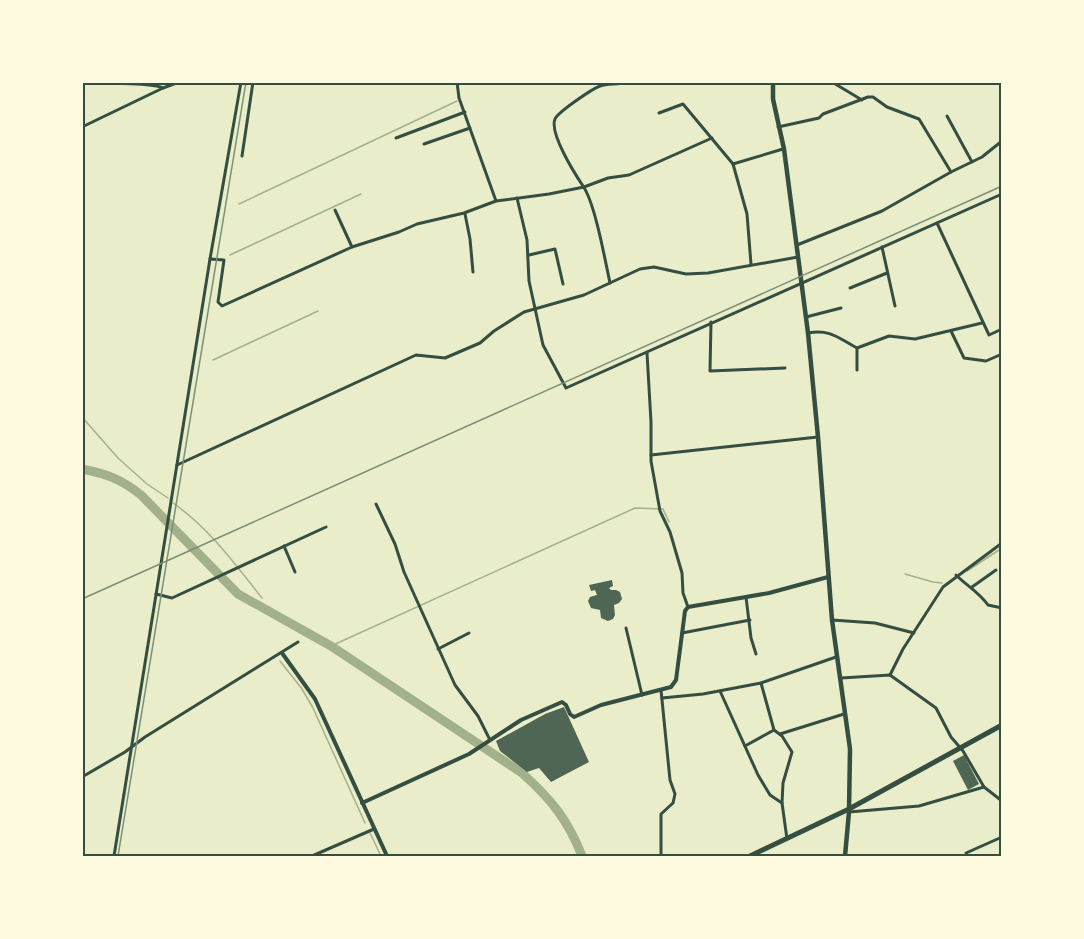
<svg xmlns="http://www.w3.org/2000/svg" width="1084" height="939" viewBox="0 0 1084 939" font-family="'Space Grotesk',sans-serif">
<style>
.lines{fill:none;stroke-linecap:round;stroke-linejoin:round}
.stream{stroke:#a3b18a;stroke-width:1.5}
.river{stroke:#a3b18a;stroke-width:9}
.building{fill:#4f6655}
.minor{stroke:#344e41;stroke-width:3}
.tertiary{stroke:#344e41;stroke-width:4}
.secondary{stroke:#344e41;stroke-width:4.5}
.primary{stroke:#344e41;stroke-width:5}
.rail{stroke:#7c8e77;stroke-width:1.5}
.neatline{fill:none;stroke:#344e41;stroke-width:2}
</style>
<rect width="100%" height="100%" fill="#e9edc9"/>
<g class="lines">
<g class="stream">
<polyline points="239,204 457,101"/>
<polyline points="230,255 361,194"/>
<polyline points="213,360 318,311"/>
<polyline points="82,417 118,458 147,484 168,498"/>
<path d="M173 503C209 528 235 564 262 598"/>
<polyline points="967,571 1002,548"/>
<polyline points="905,574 933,582 942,583"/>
<polyline points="331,646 635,508 663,509 669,522"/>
<polyline points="280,661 302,689 313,708 365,823"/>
<polyline points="370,833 381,856"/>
</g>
<path class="river" d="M82 469C107 474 121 479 141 495L238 594 331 646 522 773C551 799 568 820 582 856"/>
</g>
<g class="building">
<polygon points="612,580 613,586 609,588 611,590 616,590 620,592 622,599 619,603 614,605 615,615 613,619 608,621 601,618 600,610 591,608 588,601 590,597 597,595 595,590 591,591 589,585"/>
<polygon points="564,707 589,762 551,782 539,768 527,772 500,751 496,741 545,714"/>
<polygon points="964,755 979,784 968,790 953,761"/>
</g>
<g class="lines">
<g class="minor">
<path d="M107 82C123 85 151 82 163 88"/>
<polyline points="457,82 459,98 496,201"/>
<polyline points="832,82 862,100"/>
<polyline points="999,82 1002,85"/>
<polyline points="659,113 683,104 733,164 747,214 751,264"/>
<polyline points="947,116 972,162"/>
<polyline points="82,127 163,88 179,82"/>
<polyline points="778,127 819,118 823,114 868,97 873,97 887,107 919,119 951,172"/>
<polyline points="396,138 465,112"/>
<polyline points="424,144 470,128"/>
<polyline points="242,156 253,82"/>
<polyline points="733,164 783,149"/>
<polyline points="517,198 527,240 529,281 543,345 566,388 1002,194"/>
<polyline points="335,210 352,247"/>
<polyline points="465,214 470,239 473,272"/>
<polyline points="937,223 989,335 1002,329"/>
<polyline points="797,245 882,211 951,172 982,157 1002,141"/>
<polyline points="882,247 895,306"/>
<polyline points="529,255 555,249 563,284"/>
<polyline points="210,259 224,260 218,302 222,306 352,247 399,232 417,224 464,213 496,201 549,194 584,187 608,178 629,175 712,138"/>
<path d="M610 283C605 260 595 203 583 186 575 174 549 133 555 119 558 112 592 89 600 86 608 83 618 85 627 82"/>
<polyline points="850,288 887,273"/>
<polyline points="806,317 841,308"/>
<polyline points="711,322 710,371 785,368"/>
<polyline points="951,331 964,358 986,361 1002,354"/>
<path d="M808 333C831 329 838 338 857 348L889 336 915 339 982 323"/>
<polyline points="857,348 857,370"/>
<polyline points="647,353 651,422 651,461 660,511 670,532 682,573 683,593 688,607"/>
<polyline points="651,455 818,437"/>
<polyline points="177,465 416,355 445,358 480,343 494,331 524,312 584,295 640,269 654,267 686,274 708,273 798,257"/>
<polyline points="376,504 395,544 404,572 455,685 478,716 490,740"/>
<polyline points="284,546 295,572"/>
<path d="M956 575C967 586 979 592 988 605L1002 608"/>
<polyline points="972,587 996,570"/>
<polyline points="156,594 172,598 326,527"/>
<polyline points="746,597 751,638 756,654"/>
<polyline points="832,620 875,623 914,633"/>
<polyline points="626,628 642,695"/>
<polyline points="682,633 750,620"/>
<polyline points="438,649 469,633"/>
<polyline points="890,675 903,649 943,587 1002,543"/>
<polyline points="841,678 890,675 936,708 951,737 963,751 984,787 1002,801"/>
<polyline points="761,683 774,730 782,736 792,752 783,783 782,803"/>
<polyline points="661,690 670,780 675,794 673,803 661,814 661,856"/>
<polyline points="720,691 758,775 770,795 782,803 787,839"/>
<polyline points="662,698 703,694 761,683 836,657"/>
<polyline points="780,734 844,714"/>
<polyline points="745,746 774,730"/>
<polyline points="82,777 125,752 145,737 298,642"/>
<polyline points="849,812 919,806 984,787"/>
<polyline points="114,856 210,259 241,82"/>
<polyline points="312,856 374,829"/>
<polyline points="967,856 966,853 1002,837"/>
</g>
<g class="tertiary">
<polyline points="282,653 315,699 387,856"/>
<polyline points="362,803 469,754 521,720 562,702 566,705 570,714 574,717 601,705 671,687 676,680 685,611 688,607 769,593 828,577"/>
</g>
<polyline class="secondary" points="773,82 773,99 784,149 808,333 818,437 832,620 850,749 849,812 845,856"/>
<polyline class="primary" points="750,856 849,809 1002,725"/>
<g class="rail">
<polyline points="82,599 1002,186"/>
<polyline points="118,856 246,82"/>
</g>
</g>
<rect width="1084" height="939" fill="none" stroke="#fefae0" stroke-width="168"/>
<rect x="84" y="84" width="916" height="771" class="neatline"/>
</svg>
